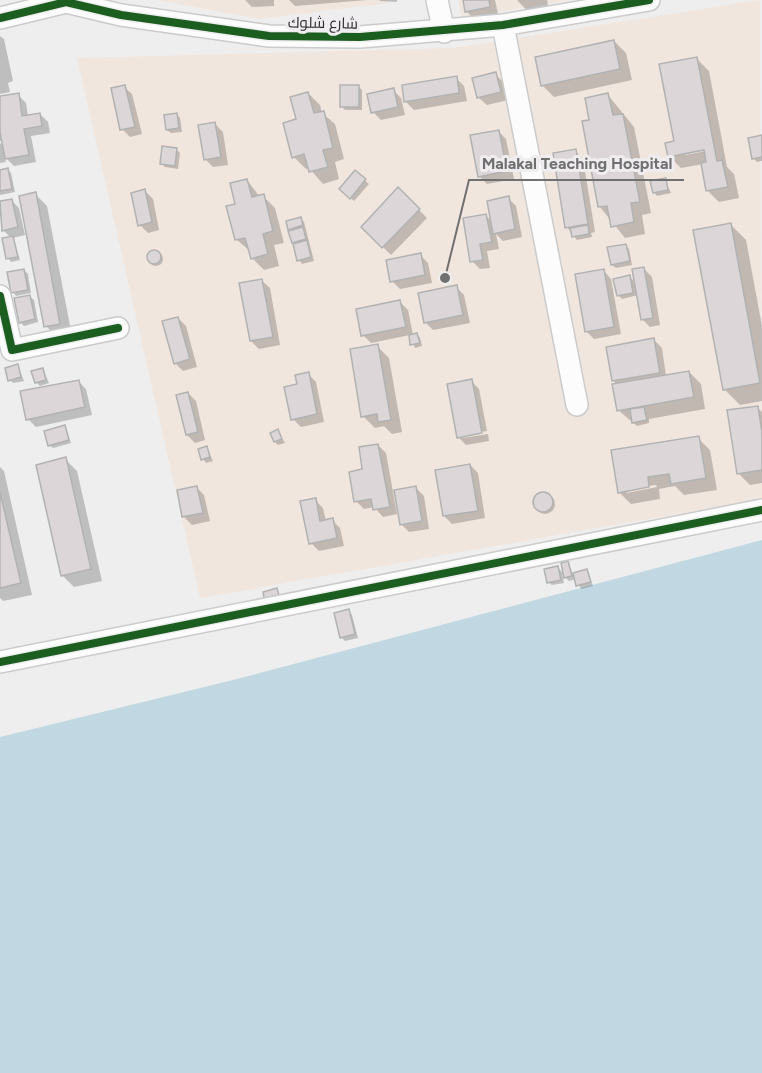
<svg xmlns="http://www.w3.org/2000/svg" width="762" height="1073" viewBox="0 0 762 1073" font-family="Figtree,Cairo,sans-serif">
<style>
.medical{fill:#f1e6de}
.water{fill:#c1d8e3}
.shadow{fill:#0003;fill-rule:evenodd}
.building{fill:#dcd6d8;stroke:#b2b2b2;stroke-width:1.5}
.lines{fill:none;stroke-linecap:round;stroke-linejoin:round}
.minor-casing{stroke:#cbcbcb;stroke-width:24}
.minor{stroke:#fcfcfc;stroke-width:21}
.cycleway-casing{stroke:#efedef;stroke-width:11}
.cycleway{stroke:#1b5e20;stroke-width:8}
.labels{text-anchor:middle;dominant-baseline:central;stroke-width:6;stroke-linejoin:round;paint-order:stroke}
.street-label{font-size:15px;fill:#2d2c2d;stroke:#efedef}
.leader{fill:none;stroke:#717071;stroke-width:2}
.callout-dot{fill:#717071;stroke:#efedef;stroke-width:2}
.callout-label{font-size:16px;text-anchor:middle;font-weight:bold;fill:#717071;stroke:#efedef;stroke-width:6;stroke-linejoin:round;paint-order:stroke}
</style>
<rect width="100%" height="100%" fill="#eee"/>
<g class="medical">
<polygon points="156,0 389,0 388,3 259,19"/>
<polygon points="458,0 570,0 462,18"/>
<polygon points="760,0 762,499 200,598 77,58 454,48"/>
</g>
<polygon class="water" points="762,540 762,1073 0,1073 0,737 241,678"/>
<g class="shadow">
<polygon points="245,0 274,0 274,6 252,7"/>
<polygon points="289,0 367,0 295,6"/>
<polygon points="379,0 397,0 397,2 380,1"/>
<polygon points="464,0 495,0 498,14 474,19 466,11"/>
<polygon points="517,0 547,0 549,11 531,15"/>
<polygon points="0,36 4,39 13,81 8,83 10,92 0,94"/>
<polygon points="614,41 626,53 632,80 554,97 542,85"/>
<path d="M697 59 709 71 727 167 734 174 739 198 719 202 707 190 703 164 681 168 669 156 676 142ZM711 147V150L685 155V152Z"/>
<polygon points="495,74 503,82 508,100 487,105 479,98"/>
<polygon points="456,78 464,86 467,101 414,110 406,102 404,86"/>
<polygon points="358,86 362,90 362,110 345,110 342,107"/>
<polygon points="124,87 132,94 142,134 130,137 122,129"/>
<polygon points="393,90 401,98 405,115 381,120 373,112"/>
<polygon points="308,93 320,105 322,113 335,124 344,159 335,162 339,179 323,184 309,168 306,169 294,157 298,120"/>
<polygon points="18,95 26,103 28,116 40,114 48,122 50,133 31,136 36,162 14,166 4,156 6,162 0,163 0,143 4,147 3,140 0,141 0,98"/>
<polygon points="608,95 634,127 651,213 642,215 645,234 625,238 600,207 591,121"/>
<polygon points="177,115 180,118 182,132 171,133 167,130"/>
<polygon points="215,124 223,132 228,165 213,167 205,159"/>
<polygon points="498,131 506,139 514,179 487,184 479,176"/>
<polygon points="762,137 762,161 757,162 753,158"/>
<polygon points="176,149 180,153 178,169 165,167 162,164"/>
<polygon points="575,151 583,159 595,232 591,233 592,237 577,240 567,227"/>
<polygon points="7,170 11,173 15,192 0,195 0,171"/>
<polygon points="355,172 369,184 354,201 344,193"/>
<polygon points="247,180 260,197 263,196 275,208 284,243 274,245 279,266 264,270 252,258 250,251 237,240 237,205"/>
<polygon points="665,180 671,193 657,196 654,192"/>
<polygon points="398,189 427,218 391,255 363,227"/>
<polygon points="145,191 153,199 159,230 148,233 140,225"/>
<polygon points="35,194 47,206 72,336 58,338 46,326"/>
<polygon points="508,198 516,206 522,237 503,241 496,234 499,249 487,251 490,268 480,269 472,261 486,216 493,222"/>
<polygon points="11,200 19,208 25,235 13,238 20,260 11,262 8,258 11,238 3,230 0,215 0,203"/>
<polygon points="300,218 304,222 314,261 302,264 299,260 288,222"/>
<polygon points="730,224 746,240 762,326 762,401 740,405 724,389"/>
<polygon points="625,245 629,249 632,265 616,268 612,265"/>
<circle cx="156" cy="259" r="7"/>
<polygon points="420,255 428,263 432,283 400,289 392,281"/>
<polygon points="644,269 652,277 660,325 650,327 642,319 638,295 622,299 618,295 630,277 636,283"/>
<polygon points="24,270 28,274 31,293 16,296 13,292"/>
<polygon points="604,271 611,279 621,334 594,339 586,331"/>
<polygon points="262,281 270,288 280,345 259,349 251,341"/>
<polygon points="456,287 464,295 470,323 433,330 425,322"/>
<polygon points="30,297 34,300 38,322 24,326 20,322"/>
<polygon points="400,302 408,310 413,335 417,334 420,338 422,346 415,348 410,335 371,343 363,335"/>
<polygon points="178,318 186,326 197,367 183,371 175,363"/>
<polygon points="654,340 662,348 666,376 689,372 701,384 705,409 649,419 649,423 637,426 618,410 617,385 613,380"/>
<polygon points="377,346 389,358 402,432 392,434 384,426 375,428 363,416"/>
<polygon points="18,366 24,381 13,383 10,380"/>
<polygon points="43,370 49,383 40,386 36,382"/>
<polygon points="308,374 316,382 324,422 301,427 293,419 298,385"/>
<polygon points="78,381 86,389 92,415 36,427 28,419"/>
<polygon points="471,381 479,389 487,431 462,435 462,438 488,434 489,441 466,445 458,437"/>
<polygon points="188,393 196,401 205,440 195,443 187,435"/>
<polygon points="757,407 762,412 762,483 750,485 738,473"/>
<polygon points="65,427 71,443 53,448 49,445"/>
<polygon points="278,431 285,443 278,445 275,442"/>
<path d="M698 438 710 450 717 490 684 495 675 486 659 489 660 499 631 504 619 492ZM656 485 657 487 627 493V489Z"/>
<polygon points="378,445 386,453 397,514 383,517 374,507 364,509 356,501 364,471"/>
<polygon points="207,448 213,461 206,463 203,459"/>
<polygon points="65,459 77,471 102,581 74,587 62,575"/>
<polygon points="470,465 478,473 485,518 452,524 444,516"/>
<polygon points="0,467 4,471 32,595 3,601 0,598"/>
<polygon points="196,487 204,495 210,521 192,525 184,517 179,491"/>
<polygon points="416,488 424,496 429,529 409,532 401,524"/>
<circle cx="545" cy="504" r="10"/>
<polygon points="315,500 323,508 326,521 332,520 340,528 344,546 319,551 311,543"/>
<polygon points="568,563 573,574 587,571 593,586 581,589 576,579 569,581 562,574 564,583 552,585 548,582 558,568 565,575"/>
<polygon points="349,611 352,615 358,638 345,641 341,637"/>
</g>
<g class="building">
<polygon points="463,0 489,0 490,7 465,12"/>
<polygon points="614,40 620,69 541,86 535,57"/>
<polygon points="697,57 717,161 722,160 728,187 706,191 701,163 706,162 704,150 668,157 665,143 674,141 659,64"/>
<polygon points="496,72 501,92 477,98 472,78"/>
<polygon points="457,76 459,93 404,102 402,85"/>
<polygon points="125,85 135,127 120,130 111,88"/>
<rect x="340" y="85" width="19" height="22"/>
<polygon points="394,88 398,107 371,113 367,94"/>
<polygon points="308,92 314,113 324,111 333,148 323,150 328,167 309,172 304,154 292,158 283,123 296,119 290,97"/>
<polygon points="19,93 22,116 40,113 42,126 24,129 29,155 5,159 0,132 0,96"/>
<polygon points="608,93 613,115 623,114 640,202 631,203 634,222 611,227 607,206 598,207 582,121 589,120 585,98"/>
<polygon points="177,113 179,128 166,130 164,115"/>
<polygon points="215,122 221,157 204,160 198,125"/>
<polygon points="499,130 507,171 478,177 470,135"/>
<polygon points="762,135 762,157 752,159 748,138"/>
<polygon points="162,146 177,148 175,166 160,164"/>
<polygon points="576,149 588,224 565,228 553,153"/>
<polygon points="8,168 12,189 0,191 0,170"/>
<polygon points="355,170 366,179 350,199 339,189"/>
<polygon points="666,178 668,190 653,193 650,181"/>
<polygon points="247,179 252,197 264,194 273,231 263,234 268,254 251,259 245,238 235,240 226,206 235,204 230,183"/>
<polygon points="398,187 420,209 382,248 361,227"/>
<polygon points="145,189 152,222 138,226 131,193"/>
<polygon points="36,192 60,324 44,327 19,196"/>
<polygon points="509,196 515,229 493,234 487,201"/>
<polygon points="12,199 18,227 2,231 0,201"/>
<polygon points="486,214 492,242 480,244 483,260 470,262 463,218"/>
<polygon points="301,217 303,225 288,230 286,221"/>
<polygon points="731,223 760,383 723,390 693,230"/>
<polygon points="588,225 589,234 572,237 570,228"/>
<polygon points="303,227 306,239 292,243 288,231"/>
<polygon points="13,236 18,257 6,259 2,238"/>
<polygon points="307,240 311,257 297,261 293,244"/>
<polygon points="626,244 630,261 611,265 607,247"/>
<circle cx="154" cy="257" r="7"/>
<polygon points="421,253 425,275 390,282 386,260"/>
<polygon points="644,267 653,318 641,320 632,269"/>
<polygon points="24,269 28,290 11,293 7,272"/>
<polygon points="604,269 614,327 585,332 575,274"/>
<polygon points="630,275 633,293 617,296 613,279"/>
<polygon points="262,279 273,337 250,341 239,283"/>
<polygon points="457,285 463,315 424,323 418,293"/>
<polygon points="30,295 35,319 19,323 14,298"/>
<polygon points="400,300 406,327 361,336 356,309"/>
<polygon points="178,317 190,359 174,364 162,321"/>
<polygon points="417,333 420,343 410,345 409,335"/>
<polygon points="654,338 660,373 612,381 606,347"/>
<polygon points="378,344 391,420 378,422 377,414 361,417 350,349"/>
<polygon points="18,364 21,377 8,381 5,368"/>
<polygon points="43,368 46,380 35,383 31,371"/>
<polygon points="689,371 694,397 617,411 612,384"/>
<polygon points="309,372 317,414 291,420 284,387 297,384 295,375"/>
<polygon points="472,379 482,433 457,438 447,384"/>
<polygon points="79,380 85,407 26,420 20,391"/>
<polygon points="188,392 198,432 186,435 176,395"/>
<polygon points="758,406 762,433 762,470 737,474 727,410"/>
<polygon points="644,407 647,420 632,423 630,409"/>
<polygon points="65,425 69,440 48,446 44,431"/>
<polygon points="278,429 282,439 274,442 270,433"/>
<polygon points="699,436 706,478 671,484 669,474 648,477 649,487 618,493 611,450"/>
<polygon points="378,444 390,507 373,510 371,499 354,502 349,472 362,469 359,447"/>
<polygon points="207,446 210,457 201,460 198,449"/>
<polygon points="66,457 91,569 61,576 36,465"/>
<polygon points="470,464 478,511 443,516 435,470"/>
<polygon points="197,486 203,513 182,517 177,490"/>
<polygon points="416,486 422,521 400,525 394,490"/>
<circle cx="543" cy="502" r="10"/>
<polygon points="0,492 21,583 0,588"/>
<polygon points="316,498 320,521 333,518 337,538 309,544 300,501"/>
<polygon points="568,561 572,576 564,578 561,563"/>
<polygon points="558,566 561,580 547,583 544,569"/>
<polygon points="587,569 591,582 576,586 573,573"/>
<polygon points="277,588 280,599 265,603 263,592"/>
<polygon points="349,609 355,634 340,638 334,613"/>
</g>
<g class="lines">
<defs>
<g id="minor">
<polyline points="437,0 444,32"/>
<polyline points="0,18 66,2 121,15 269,36 360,37 503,25 649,0"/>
<polyline points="503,25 577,405"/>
<polyline points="0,296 12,350 118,328"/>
<polyline points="0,662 762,510"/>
</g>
</defs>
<use href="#minor" class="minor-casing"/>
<use href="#minor" class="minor"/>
<defs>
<g id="cycleway">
<polyline points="0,18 66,2 121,15 269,36 360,37 503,25 649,0"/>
<polyline points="0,296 12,350 118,328"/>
<polyline points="0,662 762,510"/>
</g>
</defs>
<use href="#cycleway" class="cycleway-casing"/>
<use href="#cycleway" class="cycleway"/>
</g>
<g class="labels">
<g class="street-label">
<text transform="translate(323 23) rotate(1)">شارع شلوك</text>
</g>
</g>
<path class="leader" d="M445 278L469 180H684"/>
<circle class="callout-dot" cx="445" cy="278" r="6"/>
<g class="callout-label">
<text x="577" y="169">Malakal Teaching Hospital</text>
</g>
</svg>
